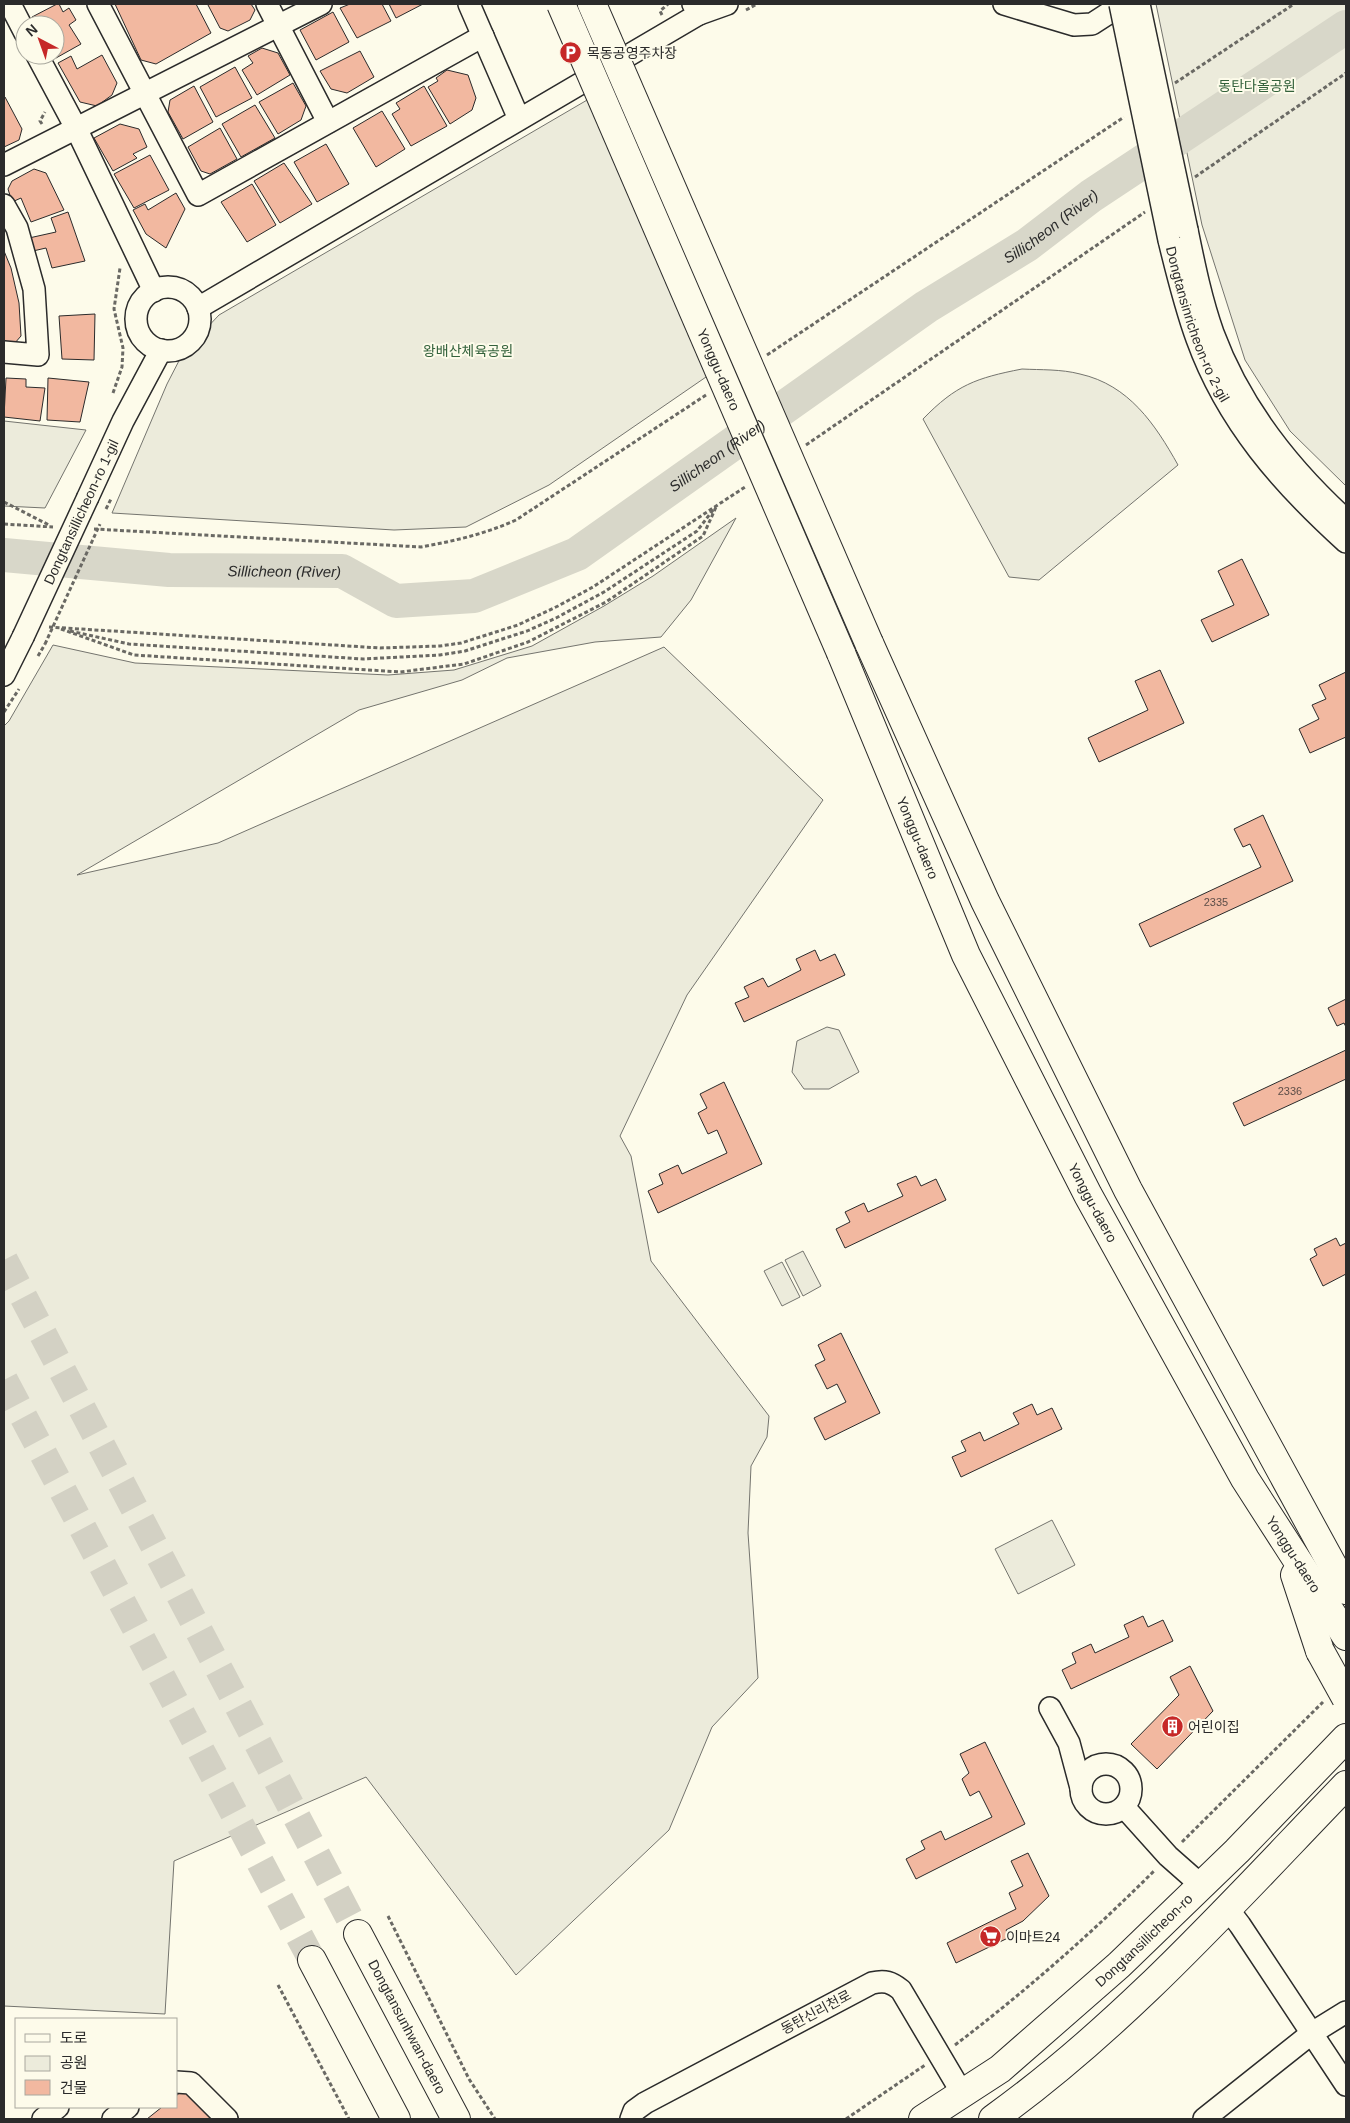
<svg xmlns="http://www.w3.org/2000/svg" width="1350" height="2123" viewBox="0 0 1350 2123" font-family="Helvetica,'Noto Sans KR',sans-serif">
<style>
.green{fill:#ecebdb;stroke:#74746e}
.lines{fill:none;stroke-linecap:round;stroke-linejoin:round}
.river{stroke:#d8d7c9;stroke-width:34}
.building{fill:#f2b8a0;stroke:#2b2b2b}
.major-tunnel{stroke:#d3d1c4;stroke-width:28;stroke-dasharray:28 14;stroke-linecap:butt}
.minor-casing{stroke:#2b2b2b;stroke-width:24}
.major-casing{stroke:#2b2b2b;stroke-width:30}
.highway-casing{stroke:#2b2b2b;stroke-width:30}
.path{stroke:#6a6964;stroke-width:3;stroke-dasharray:4 2.5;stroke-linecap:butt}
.minor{stroke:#fdfbea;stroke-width:21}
.major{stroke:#fdfbea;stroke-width:28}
.highway{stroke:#fdfbea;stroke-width:28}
.minor-bridge-casing{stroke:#2b2b2b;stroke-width:24;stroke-linecap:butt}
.highway-bridge-casing{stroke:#2b2b2b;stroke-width:30;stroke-linecap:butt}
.path-bridge{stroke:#6a6964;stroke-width:3;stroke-dasharray:4 2.5;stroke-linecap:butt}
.minor-bridge{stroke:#fdfbea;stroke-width:21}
.highway-bridge{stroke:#fdfbea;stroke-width:28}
.labels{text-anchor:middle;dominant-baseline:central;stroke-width:4;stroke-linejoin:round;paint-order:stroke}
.number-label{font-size:11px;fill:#5d4e48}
.poi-label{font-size:14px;fill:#2b2b2b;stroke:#fdfbea;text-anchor:start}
.park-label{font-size:14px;fill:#34623c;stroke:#fdfbea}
.street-label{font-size:14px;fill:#2b2b2b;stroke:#fdfbea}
.water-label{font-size:15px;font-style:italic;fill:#2b2b2b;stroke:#fdfbea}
</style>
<rect width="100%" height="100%" fill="#fdfbea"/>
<g class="green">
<polygon points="1156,4 1346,4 1346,486 1290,431 1245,360 1202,225"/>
<polygon points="594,96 722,366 549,485 466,527 394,530 112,513 167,384 183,353 219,315"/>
<path d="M1022 369C1041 370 1061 369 1080 374 1129 385 1155 424 1178 465L1039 580 1009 577 923 419C956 385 976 378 1022 369Z"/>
<polygon points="4,421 86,430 45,508 4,506"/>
<polygon points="736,518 691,600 661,637 595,642 507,658 462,680 359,710 77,875 218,843 664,647 823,800 687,995 620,1136 631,1156 651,1261 769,1416 767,1437 751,1466 748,1533 758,1678 712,1727 669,1830 516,1975 366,1777 174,1861 165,2014 4,2006 4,726 9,721 53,645 135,663 388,675 454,670 532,646 604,606 653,576"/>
<polygon points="827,1027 839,1030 859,1072 829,1089 804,1089 792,1072 797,1041"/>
<polygon points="803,1251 821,1286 803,1296 785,1260"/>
<polygon points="782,1262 800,1297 782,1306 764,1271"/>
<polygon points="1052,1520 1075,1565 1018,1594 995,1549"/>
</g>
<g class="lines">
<path class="river" id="s1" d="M4 555 169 570 342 571 396 601 474 596 577 554 926 307 1027 245 1091 196 1346 27"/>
</g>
<g class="building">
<polygon points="57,4 59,4 63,12 69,8 76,20 69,25 81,44 56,58 54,55 55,25 36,25 32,17"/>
<polygon points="115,4 196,4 211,33 156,64 141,60"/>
<polygon points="209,4 251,4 255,10 250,20 228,31 220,28 208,5"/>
<polygon points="350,4 382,4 391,21 357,38 340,8"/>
<polygon points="389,4 423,4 396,18"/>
<polygon points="333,12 349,42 316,60 300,30"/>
<polygon points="262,48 278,53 290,75 257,95 242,70 253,63 248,56"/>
<polygon points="360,51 374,77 347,93 331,89 320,71"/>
<polygon points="102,55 117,83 112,95 97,106 80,102 58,63 71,56 77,69"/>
<polygon points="235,67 252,98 216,117 200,87"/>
<polygon points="447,70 468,75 476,98 472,110 450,124 428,87 438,81 436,78"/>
<polygon points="293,83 306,106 301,120 278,134 259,102"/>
<polygon points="194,86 213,122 183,139 168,112 170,100"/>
<polygon points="424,86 447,126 411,146 392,114 400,109 396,103"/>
<polygon points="4,97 5,97 22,129 19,140 4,147"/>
<polygon points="255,105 275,138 241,157 222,124"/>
<polygon points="382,111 405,149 376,167 353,128"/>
<polygon points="120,124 139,129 147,147 133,154 137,158 113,171 94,138"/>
<polygon points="220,128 237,159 210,174 201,171 188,147"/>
<polygon points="326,144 349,184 317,202 294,162"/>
<polygon points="150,155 169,190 134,208 114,174"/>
<polygon points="284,163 312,204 280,223 254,181"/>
<polygon points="34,169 46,173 64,210 31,222 21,198 12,202 8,189 12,181"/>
<polygon points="252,184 276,225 247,242 221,202"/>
<polygon points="176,193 185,209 166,248 146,234 133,210 145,204 148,210"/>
<polygon points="68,212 85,261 52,268 46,248 33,251 29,238 56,232 51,218"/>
<polygon points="4,251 11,268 19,303 21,336 14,344 4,343"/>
<polygon points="95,314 94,360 62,359 59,316"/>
<polygon points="6,378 26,379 26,387 45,388 40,421 4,417"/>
<polygon points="48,378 89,382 80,422 47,420"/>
<polygon points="1242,559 1269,615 1212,642 1201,620 1234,605 1218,571"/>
<polygon points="1160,670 1184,723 1099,762 1088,738 1148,710 1135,681"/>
<polygon points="1346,672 1346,737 1310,753 1299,729 1319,719 1312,705 1326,699 1319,685"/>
<polygon points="1263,815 1293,881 1150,947 1139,924 1261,867 1250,844 1243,847 1234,829"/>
<polygon points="815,950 820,961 835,954 845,975 744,1022 735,1003 749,997 744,987 763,978 768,987 801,970 796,959"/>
<polygon points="1346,999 1346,1027 1344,1023 1337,1026 1328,1008"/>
<polygon points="1346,1050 1346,1079 1244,1126 1233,1103"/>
<polygon points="724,1082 762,1164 658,1213 648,1191 663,1184 659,1174 678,1165 682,1174 727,1153 717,1130 708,1134 698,1113 707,1108 700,1094"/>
<polygon points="916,1176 921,1186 936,1179 946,1200 845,1248 836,1229 850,1222 845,1212 864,1203 868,1212 903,1196 897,1184"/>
<polygon points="1336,1238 1340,1246 1346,1243 1346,1274 1323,1286 1310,1259 1317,1255 1314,1249"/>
<polygon points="841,1333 880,1413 825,1440 814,1418 846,1402 837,1384 827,1389 815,1365 825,1360 818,1345"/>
<polygon points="1032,1404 1037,1415 1052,1408 1062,1429 961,1477 952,1457 966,1451 961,1441 980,1432 984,1441 1019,1424 1013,1413"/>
<polygon points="1143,1616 1148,1627 1163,1620 1173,1641 1071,1689 1062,1670 1076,1663 1072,1653 1091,1644 1095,1653 1129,1637 1124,1625"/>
<polygon points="1190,1666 1213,1711 1157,1769 1131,1744 1179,1695 1170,1677"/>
<polygon points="985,1742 1025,1824 916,1879 906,1859 925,1849 921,1841 941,1831 945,1840 992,1817 979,1791 970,1796 962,1779 969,1773 960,1754"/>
<polygon points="1028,1853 1049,1896 1023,1921 1006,1930 1010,1937 956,1963 947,1943 1016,1909 1009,1893 1023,1886 1011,1861"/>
<polygon points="191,2083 222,2119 147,2119 162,2107 176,2107 176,2096"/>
</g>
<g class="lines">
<g class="major-tunnel">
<polyline points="4,1260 358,1934"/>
<polyline points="4,1380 312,1960"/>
</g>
<defs>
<g id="minor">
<polyline points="10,4 25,33"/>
<polyline points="98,4 198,195 483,36"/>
<polyline points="267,4 328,122"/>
<polyline points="469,4 519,119"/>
<polyline points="708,4 699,14 727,4"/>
<polyline points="1004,4 1074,25 1092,24 1123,4"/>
<polyline points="37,55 76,128 154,291"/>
<polyline points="4,165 321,4"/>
<polyline points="4,205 17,228 34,289 38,355 4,352"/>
<path d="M1187 230C1194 264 1201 299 1213 333 1240 406 1289 468 1346 520"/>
<path id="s2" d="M1169 240C1177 273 1185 306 1197 339 1227 422 1282 484 1346 542"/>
<circle cx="168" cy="319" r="32"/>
<polyline points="198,308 699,14 693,4"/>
<polyline points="88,497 123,421 161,350"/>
<polyline points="4,675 23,637"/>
<polyline points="1050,1708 1069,1743 1081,1788"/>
<circle cx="1106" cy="1789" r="25"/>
<polyline points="1124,1807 1168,1856 1202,1886"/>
<polyline points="1227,1908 1240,1925 1346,2085"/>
<polyline points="176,2082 191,2083 227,2119"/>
<polyline points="43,2119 58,2107"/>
<polyline points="113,2119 128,2107"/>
<path d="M631 2119 634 2111 645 2103 872 1983C885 1980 891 1982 901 1990L962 2093"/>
<polyline points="1204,2119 1312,2033 1346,2012"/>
</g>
<g id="major">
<path id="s3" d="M358 1934 456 2119"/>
<polyline points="312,1960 396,2119"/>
<path id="s4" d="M923 2119 1000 2069 1119 1965 1237 1851 1346 1738"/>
<path d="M993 2119C1124 2025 1234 1901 1346 1785"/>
</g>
<g id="highway">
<polyline points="869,643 985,901 1128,1190 1346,1590"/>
<path id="s5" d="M841 653 966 955 1088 1195 1245 1479 1346 1636"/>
<polyline points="1295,1575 1320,1651"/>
</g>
</defs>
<use href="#minor" class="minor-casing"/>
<use href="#major" class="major-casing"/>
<use href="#highway" class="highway-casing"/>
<g class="path">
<polyline points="746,10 757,4"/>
<polyline points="662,15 660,11 668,4"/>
<polyline points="1175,83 1294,4"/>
<polyline points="42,124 40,121 45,112"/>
<polyline points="1195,177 1346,73"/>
<polyline points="767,355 1124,117"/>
<polyline points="113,393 122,367 123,348 114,309 120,268"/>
<polyline points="806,445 1145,212"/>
<polyline points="4,502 49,525"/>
<polyline points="4,524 53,527"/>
<path d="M94 529 421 547C454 541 485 534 516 520L706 395"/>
<polyline points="49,627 380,648 440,646 461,643 518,625 558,606 593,587 745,487"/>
<polyline points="61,629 134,655 400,672 464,664 528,642 606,602 703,536 716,507"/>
<polyline points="70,631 129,644 363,659 440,655 465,651 527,631 556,618 604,592 697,531 713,510"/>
<polyline points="38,656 45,644"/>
<polyline points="4,712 19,689"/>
<polyline points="1182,1842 1323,1702"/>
<polyline points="388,1916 469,2079 495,2119"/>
<polyline points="278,1985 349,2119"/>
<path d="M955 2045C1026 1991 1092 1933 1155 1870"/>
<polyline points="846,2119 925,2065"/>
</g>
<use href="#minor" class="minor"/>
<use href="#major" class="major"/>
<use href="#highway" class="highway"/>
<defs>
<g id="minor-bridge">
<polyline points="1120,4 1169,240"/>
<polyline points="1139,4 1187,230"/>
<polyline points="23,637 88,497"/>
</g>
<g id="highway-bridge">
<path id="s6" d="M561 4 841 653"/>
<polyline points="592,4 869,643"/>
<polyline points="1320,1651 1346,1698"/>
</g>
</defs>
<use href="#minor-bridge" class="minor-bridge-casing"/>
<use href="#highway-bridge" class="highway-bridge-casing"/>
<g class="path-bridge">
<polyline points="106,509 111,499"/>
<polyline points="45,644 100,524"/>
</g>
<use href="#minor-bridge" class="minor-bridge"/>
<use href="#highway-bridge" class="highway-bridge"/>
</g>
<defs>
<symbol id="parking-disc" viewBox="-11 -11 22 22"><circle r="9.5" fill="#c62828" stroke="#fdfbea"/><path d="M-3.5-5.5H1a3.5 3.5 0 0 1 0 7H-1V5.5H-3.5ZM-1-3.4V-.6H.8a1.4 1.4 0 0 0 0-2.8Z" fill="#fff"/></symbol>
<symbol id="building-disc" viewBox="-11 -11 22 22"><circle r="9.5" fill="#c62828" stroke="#fdfbea"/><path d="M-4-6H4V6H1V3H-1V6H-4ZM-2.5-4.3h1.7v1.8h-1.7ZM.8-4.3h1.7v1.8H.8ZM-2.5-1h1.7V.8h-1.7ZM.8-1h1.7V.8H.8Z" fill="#fff"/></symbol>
<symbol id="supermarket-disc" viewBox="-11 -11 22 22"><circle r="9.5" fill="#c62828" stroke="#fdfbea"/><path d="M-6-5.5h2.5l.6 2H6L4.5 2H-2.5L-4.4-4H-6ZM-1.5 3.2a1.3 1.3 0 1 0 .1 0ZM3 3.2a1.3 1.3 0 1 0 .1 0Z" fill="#fff"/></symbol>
</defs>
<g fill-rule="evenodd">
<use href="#parking-disc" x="558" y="40" width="25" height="25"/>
<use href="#building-disc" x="1160" y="1714" width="25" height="25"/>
<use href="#supermarket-disc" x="978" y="1924" width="25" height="25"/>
</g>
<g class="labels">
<g class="number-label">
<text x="1216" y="902">2335</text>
<text x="1290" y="1091">2336</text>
</g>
<g class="poi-label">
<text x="587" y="53">목동공영주차장</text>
<text x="1188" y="1727">어린이집</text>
<text x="1006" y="1937">이마트24</text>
</g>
<g class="park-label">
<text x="1257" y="86">동탄다올공원</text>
<text x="468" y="351">왕배산체육공원</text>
</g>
<g class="street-label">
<text stroke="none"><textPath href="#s2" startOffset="89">Dongtansinricheon-ro 2-gil</textPath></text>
<text stroke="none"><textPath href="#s6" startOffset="398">Yonggu-daero</textPath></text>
<text transform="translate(81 512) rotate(-65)">Dongtansillicheon-ro 1-gil</text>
<text stroke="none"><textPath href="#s5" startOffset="200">Yonggu-daero</textPath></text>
<text stroke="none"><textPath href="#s5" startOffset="605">Yonggu-daero</textPath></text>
<text stroke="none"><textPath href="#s5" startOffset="1010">Yonggu-daero</textPath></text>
<text stroke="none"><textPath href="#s4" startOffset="285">Dongtansillicheon-ro</textPath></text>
<text transform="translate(816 2012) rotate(-28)">동탄신리천로</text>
<text stroke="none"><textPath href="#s3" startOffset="105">Dongtansunhwan-daero</textPath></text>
</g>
<g class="water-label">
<text stroke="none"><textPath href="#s1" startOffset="1166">Sillicheon (River)</textPath></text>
<text stroke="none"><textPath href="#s1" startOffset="761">Sillicheon (River)</textPath></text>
<text stroke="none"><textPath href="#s1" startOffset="281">Sillicheon (River)</textPath></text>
</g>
</g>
<rect width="1350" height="2123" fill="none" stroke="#2b2b2b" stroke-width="10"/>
<rect x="15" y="2018" width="162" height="90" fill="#fdfbea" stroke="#a9a89e"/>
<rect x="25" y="2034" width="25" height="8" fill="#fdfbea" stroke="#a9a89e"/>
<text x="60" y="2043" font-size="15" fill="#2b2b2b">도로</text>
<rect x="25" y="2056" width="25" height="15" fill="#ecebdb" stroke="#a9a89e"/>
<text x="60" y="2068" font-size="15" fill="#2b2b2b">공원</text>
<rect x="25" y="2080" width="25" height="15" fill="#f2b8a0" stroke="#a9a89e"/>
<text x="60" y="2093" font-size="15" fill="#2b2b2b">건물</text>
<g transform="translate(40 40) rotate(319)"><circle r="24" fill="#fdfbea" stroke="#a9a89e"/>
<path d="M0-4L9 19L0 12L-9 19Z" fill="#c62828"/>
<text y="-8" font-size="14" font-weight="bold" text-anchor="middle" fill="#2b2b2b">N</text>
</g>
</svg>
